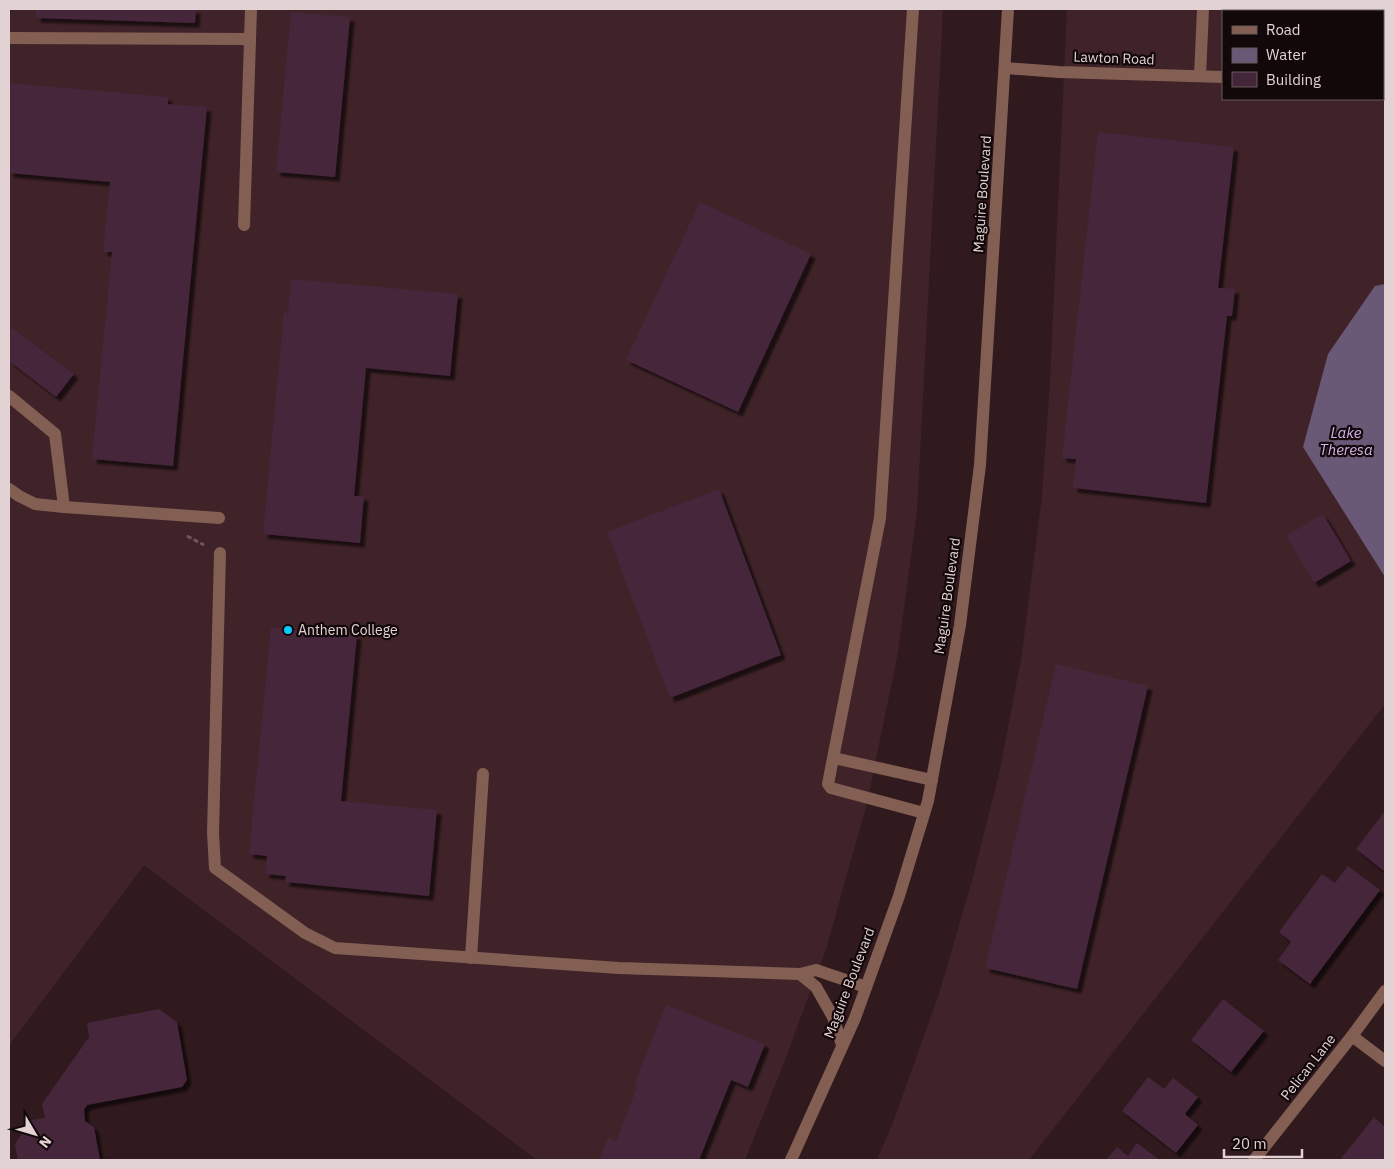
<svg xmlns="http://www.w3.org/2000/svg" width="1394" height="1169" viewBox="0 0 1394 1169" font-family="'IBM Plex Sans',sans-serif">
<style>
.built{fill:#402328;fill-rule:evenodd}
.water{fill:#6a5877}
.building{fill:#44263a;filter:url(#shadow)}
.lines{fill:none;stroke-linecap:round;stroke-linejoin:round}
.path{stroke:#6d585c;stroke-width:3;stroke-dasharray:5 2.5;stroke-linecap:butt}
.minor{stroke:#835f53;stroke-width:12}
.poi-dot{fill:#09cafa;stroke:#120809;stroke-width:2}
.labels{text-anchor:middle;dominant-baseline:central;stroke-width:4.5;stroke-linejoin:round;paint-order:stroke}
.street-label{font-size:14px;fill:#e2d2d4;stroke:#120809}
.poi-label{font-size:14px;fill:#e2d2d4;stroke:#120809;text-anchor:start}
.water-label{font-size:15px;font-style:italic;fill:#d4b4ec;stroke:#120809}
</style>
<defs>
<filter id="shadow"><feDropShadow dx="4.5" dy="4.5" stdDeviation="1" flood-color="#0009"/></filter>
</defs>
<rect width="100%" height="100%" fill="#311a1e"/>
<g class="built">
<polygon points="9,9 943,9 917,511 898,652 867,803 826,949 780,1073 745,1160 537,1160 144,865 9,1045"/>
<path d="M1067 9H1385V704L1029 1160H877L894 1120 939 994 972 881 1000 770 1022 654 1042 496 1050 383ZM1223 11H1383V99H1223Z"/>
</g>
<polygon class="water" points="1385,284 1385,577 1303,447 1328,354 1375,286"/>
<g class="building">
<polygon points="36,9 196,9 195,23 36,18"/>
<polygon points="291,12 350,17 335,177 276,172"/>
<polygon points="9,83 168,97 168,104 207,107 173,466 92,459 112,252 103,252 110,182 9,173"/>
<polygon points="1098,132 1234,147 1218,288 1235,289 1232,316 1227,316 1206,503 1073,488 1076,459 1062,458"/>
<polygon points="700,202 811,254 738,412 626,360"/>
<polygon points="291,279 458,294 450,376 366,368 354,496 364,496 360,543 263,534 284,312 288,313"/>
<polygon points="12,328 74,374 56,397 9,361 9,332"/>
<polygon points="719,489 781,655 670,698 607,532"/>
<polygon points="1323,514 1351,561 1314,583 1286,536"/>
<polygon points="271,627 357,635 341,801 437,810 429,896 285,882 286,876 265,874 267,856 249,854"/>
<polygon points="1056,664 1148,686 1077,989 985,968"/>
<polygon points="1385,811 1385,872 1356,849"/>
<polygon points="1348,866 1380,890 1310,984 1278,960 1291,942 1279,932 1322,874 1335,883"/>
<polygon points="1223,999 1264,1031 1231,1072 1191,1040"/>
<polygon points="666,1005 765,1044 748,1087 731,1080 699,1160 600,1160 608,1137 616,1141 637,1087 634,1086"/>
<polygon points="159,1009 177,1022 187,1080 182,1087 87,1105 84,1110 85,1121 94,1127 100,1160 18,1160 15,1144 31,1120 45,1118 42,1104 89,1037 87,1023"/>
<polygon points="1148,1077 1164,1089 1173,1078 1198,1097 1185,1114 1198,1125 1176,1153 1122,1111"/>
<polygon points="1374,1117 1385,1127 1385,1160 1340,1160"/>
<polygon points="1137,1143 1160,1160 1106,1160 1117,1147 1128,1156"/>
</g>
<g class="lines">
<polyline class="path" points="187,536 204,545"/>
<g class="minor">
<polyline points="913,9 880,518 828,784 831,788 924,813"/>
<polyline points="1260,11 1260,9"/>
<polyline points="9,38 250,39"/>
<polyline points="1005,68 1059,72 1223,77"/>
<polyline points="1200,76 1203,9"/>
<polyline points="1383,84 1385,84"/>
<polyline points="244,225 251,9"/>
<polyline points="9,396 55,434 64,507 219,518"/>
<polyline points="9,489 19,496 35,504 64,507"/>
<polyline points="220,553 213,833 215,868 305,933 335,948 619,968 800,974 816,970 866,987"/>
<polyline points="834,758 932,780"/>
<polyline points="471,958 483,774"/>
<polyline points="800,974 816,987 833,1017 842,1045"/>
<polyline points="1352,1036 1385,1061"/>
<polyline points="791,1160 855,1018 899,896 928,801 960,625 980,465 1008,9"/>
<polyline points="1254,1160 1352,1036 1385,991"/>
</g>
</g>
<circle class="poi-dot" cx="288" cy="630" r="5"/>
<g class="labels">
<g class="street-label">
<text transform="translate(1114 58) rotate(2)">Lawton Road</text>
<text transform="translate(982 194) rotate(-86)">Maguire Boulevard</text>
<text transform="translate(947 596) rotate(-82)">Maguire Boulevard</text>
<text transform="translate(849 983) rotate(-69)">Maguire Boulevard</text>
<text transform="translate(1308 1067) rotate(-52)">Pelican Lane</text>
</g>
<g class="poi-label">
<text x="298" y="630">Anthem College</text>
</g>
<g class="water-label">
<text x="1346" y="432">Lake<tspan x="1346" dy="17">Theresa</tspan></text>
</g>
</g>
<rect width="1394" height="1169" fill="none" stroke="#e2d2d4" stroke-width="20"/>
<rect x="1222" y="10" width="162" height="90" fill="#120809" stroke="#65595a"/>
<rect x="1232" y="26" width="25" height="8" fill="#835f53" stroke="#65595a"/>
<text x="1266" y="35" font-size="15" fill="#e2d2d4">Road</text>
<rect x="1232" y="48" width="25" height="15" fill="#6a5877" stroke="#65595a"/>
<text x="1266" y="60" font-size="15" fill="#e2d2d4">Water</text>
<rect x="1232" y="72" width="25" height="15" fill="#44263a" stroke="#65595a"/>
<text x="1266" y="85" font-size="15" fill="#e2d2d4">Building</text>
<g transform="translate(35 1134) rotate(128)" stroke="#120809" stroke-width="4" paint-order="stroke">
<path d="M0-4L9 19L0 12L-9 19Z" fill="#e2d2d4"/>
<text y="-8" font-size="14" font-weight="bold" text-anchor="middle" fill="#e2d2d4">N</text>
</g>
<path d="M1224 1149v8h78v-8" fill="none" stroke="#e2d2d4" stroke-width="2.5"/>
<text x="1232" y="1149" font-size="15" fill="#e2d2d4" stroke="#120809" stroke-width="4" paint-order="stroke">20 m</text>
</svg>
